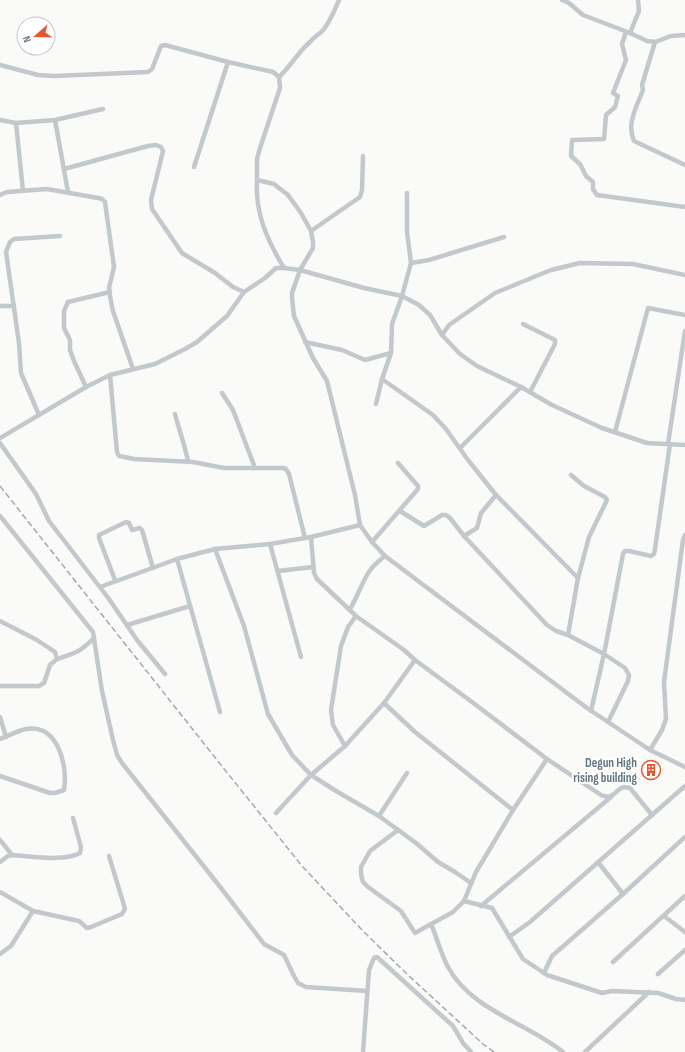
<svg xmlns="http://www.w3.org/2000/svg" width="685" height="1052" viewBox="0 0 685 1052" font-family="'Sofia Sans Condensed',sans-serif">
<style>
.lines{fill:none;stroke-linecap:round;stroke-linejoin:round}
.street{stroke:#c3c8cc;stroke-width:4.5}
.rail{stroke:#a2aab0;stroke-width:1.5;stroke-dasharray:6 3;stroke-linecap:butt}
.labels{text-anchor:middle;dominant-baseline:central;stroke-width:4;stroke-linejoin:round;paint-order:stroke}
.poi-label{font-size:13px;font-weight:bold;fill:#657683;stroke:#fff;text-anchor:end}
</style>
<rect width="100%" height="100%" fill="#fafaf8"/>
<g class="lines">
<g class="street">
<polyline points="562,0 569,3 583,15 630,33 647,41 655,42 671,36 685,35"/>
<polyline points="626,32 622,44 626,60 613,93 618,96 615,107 606,115 604,139 572,140 571,156 580,164 586,176 593,182 593,189 597,195 685,207"/>
<polyline points="630,33 639,11 638,0"/>
<path d="M655 42 642 85 643 90C637 106 626 124 634 141L685 165"/>
<polyline points="0,65 38,75 54,76 148,72 152,69 161,46 165,45 228,62 273,72 279,77 280,88 260,148 257,159 257,180 274,184 288,195 301,213 311,231 313,242 313,248 300,270 292,293 292,298 294,316 313,358 327,381 355,495 360,525 372,542 385,556 587,708 650,750 685,767"/>
<path d="M279 77C288 69 294 59 302 50 309 43 312 39 320 33 328 27 335 9 339 0"/>
<polyline points="0,120 16,123 55,120 103,109"/>
<polyline points="55,120 68,192"/>
<polyline points="16,123 23,191"/>
<polyline points="194,167 228,62"/>
<polyline points="64,169 148,146 156,145 161,147 163,151 151,200 152,209 182,253 215,273 233,287 244,292"/>
<path d="M257 180C255 213 267 240 284 268"/>
<polyline points="0,195 7,192 47,189 98,198 102,199 105,202 114,267 109,288 110,296 113,311 133,369"/>
<polyline points="311,231 360,197 362,190 363,156"/>
<polyline points="411,263 429,260 504,237"/>
<polyline points="0,306 14,306"/>
<polyline points="523,324 555,340 555,344 530,392"/>
<polyline points="442,335 449,325 495,293 551,270 580,263 633,264 685,275"/>
<polyline points="305,342 342,350 365,360 391,353"/>
<polyline points="110,375 117,452 119,456 134,459 193,462 224,468 283,468 286,469 289,474 305,538"/>
<polyline points="382,379 433,415 446,429 468,460 496,495 578,578"/>
<polyline points="86,387 74,361 70,350 70,340 64,328 64,311 68,302 110,292"/>
<polyline points="222,393 233,410 255,468"/>
<polyline points="376,404 382,379 391,353 392,324 402,296 411,263 407,232 407,193"/>
<path d="M175 414C179 430 185 445 188 462"/>
<polyline points="39,415 21,373 19,343 6,252 10,242 14,239 60,236"/>
<polyline points="615,432 648,308 685,315"/>
<polyline points="0,438 86,387 110,375 155,364 185,349 197,342 227,316 244,292 265,278 276,268 284,268 300,270 364,288 402,296 419,305 430,315 442,335 460,354 477,366 521,387 552,405 602,428 647,443 685,445"/>
<polyline points="0,443 36,494 49,521 109,599 137,640 165,674"/>
<polyline points="668,444 685,331"/>
<polyline points="460,448 521,387"/>
<polyline points="400,511 424,526 442,515 446,515 450,518 464,536 547,625 556,631 568,635 604,654 625,668 629,675 628,681 608,722"/>
<polyline points="0,516 93,632 102,691 113,740 117,755 122,763 221,888 264,944 284,955 294,976 298,983 306,987 367,991"/>
<polyline points="464,536 477,528 481,513 496,495"/>
<path d="M311 537 314 573 317 579 356 616 404 650 415 660 472 702 547 759 601 795C617 802 615 783 630 788L652 815"/>
<polyline points="372,542 418,489 418,486 398,463"/>
<polyline points="270,544 301,657"/>
<polyline points="215,549 244,626 268,714 292,755 311,775 336,791 379,816 416,843 438,862 455,872 471,883"/>
<polyline points="177,559 220,712"/>
<polyline points="278,571 313,567"/>
<polyline points="115,580 99,538 99,535 126,522 129,523 132,530 140,528 142,530 153,568"/>
<polyline points="100,587 177,559 215,549 270,544 311,537 360,525"/>
<path d="M350 609C358 596 362 581 371 569 375 564 380 560 385 556"/>
<polyline points="0,621 37,640 55,652 57,659 50,665 44,683 39,686 0,686"/>
<polyline points="127,625 190,606"/>
<polyline points="568,635 578,578 589,537 607,500 605,497 584,486 571,475"/>
<path d="M57 659C76 653 80 652 94 638"/>
<polyline points="415,660 384,703 415,732 513,810"/>
<polyline points="591,711 604,654 623,554 625,551 629,551 651,556 654,554 655,549 670,444"/>
<polyline points="0,717 6,737"/>
<path d="M0 739C8 736 17 731 26 729 58 723 68 766 64 790L55 793H50L0 776"/>
<polyline points="345,746 333,725 331,710 341,646 348,627 356,616"/>
<polyline points="650,750 662,730 666,719 664,682 683,540 685,535"/>
<polyline points="276,813 311,775 345,746 384,703"/>
<polyline points="379,816 407,773"/>
<polyline points="398,830 370,851 361,867 361,874 363,882 368,887 401,911 415,933 453,912 464,901 476,872 513,810 547,759"/>
<polyline points="0,840 12,855"/>
<path d="M0 862 8 856 12 855C31 856 64 862 80 853L81 847 73 818"/>
<polyline points="598,862 623,894"/>
<polyline points="0,892 33,911 11,946 0,954"/>
<polyline points="464,901 492,908 523,959 547,975 602,993 612,991 658,993 676,999 685,1000"/>
<polyline points="481,906 611,797"/>
<polyline points="33,911 79,921 87,928 91,927 122,914 125,909 123,902 109,856"/>
<polyline points="664,916 685,932"/>
<path d="M431 924C437 938 441 954 448 967 471 1010 527 1023 563 1052"/>
<polyline points="509,937 530,922 685,786"/>
<polyline points="613,962 685,896"/>
<polyline points="544,973 552,956 623,894 685,837"/>
<polyline points="658,974 685,950"/>
<polyline points="363,1052 369,970 374,958 377,957 453,1026 463,1043 471,1052"/>
<polyline points="585,1052 649,992"/>
</g>
<polyline class="rail" points="0,486 217,760 302,866 363,931 408,975 483,1044 494,1052"/>
</g>
<defs>
<symbol id="building-ring" viewBox="-11 -11 22 22"><circle r="9.5" fill="#fff" stroke="#e4572e" stroke-width="1.5"/><path d="M-4-6H4V6H1V3H-1V6H-4ZM-2.5-4.3h1.7v1.8h-1.7ZM.8-4.3h1.7v1.8H.8ZM-2.5-1h1.7V.8h-1.7ZM.8-1h1.7V.8H.8Z" fill="#e4572e"/></symbol>
</defs>
<g fill-rule="evenodd">
<use href="#building-ring" x="640" y="759" width="22" height="22"/>
</g>
<g class="labels">
<g class="poi-label">
<text x="637" y="763">Degun High<tspan x="637" dy="15">rising building</tspan></text>
</g>
</g>
<g transform="translate(36 36) rotate(250)"><circle r="19" fill="#ffffff" stroke="#c1c8cd"/>
<path d="M0-3L7 15L0 10L-7 15Z" fill="#e4572e"/>
<text y="-6" font-size="11" font-weight="bold" text-anchor="middle" fill="#657683">N</text>
</g>
</svg>
